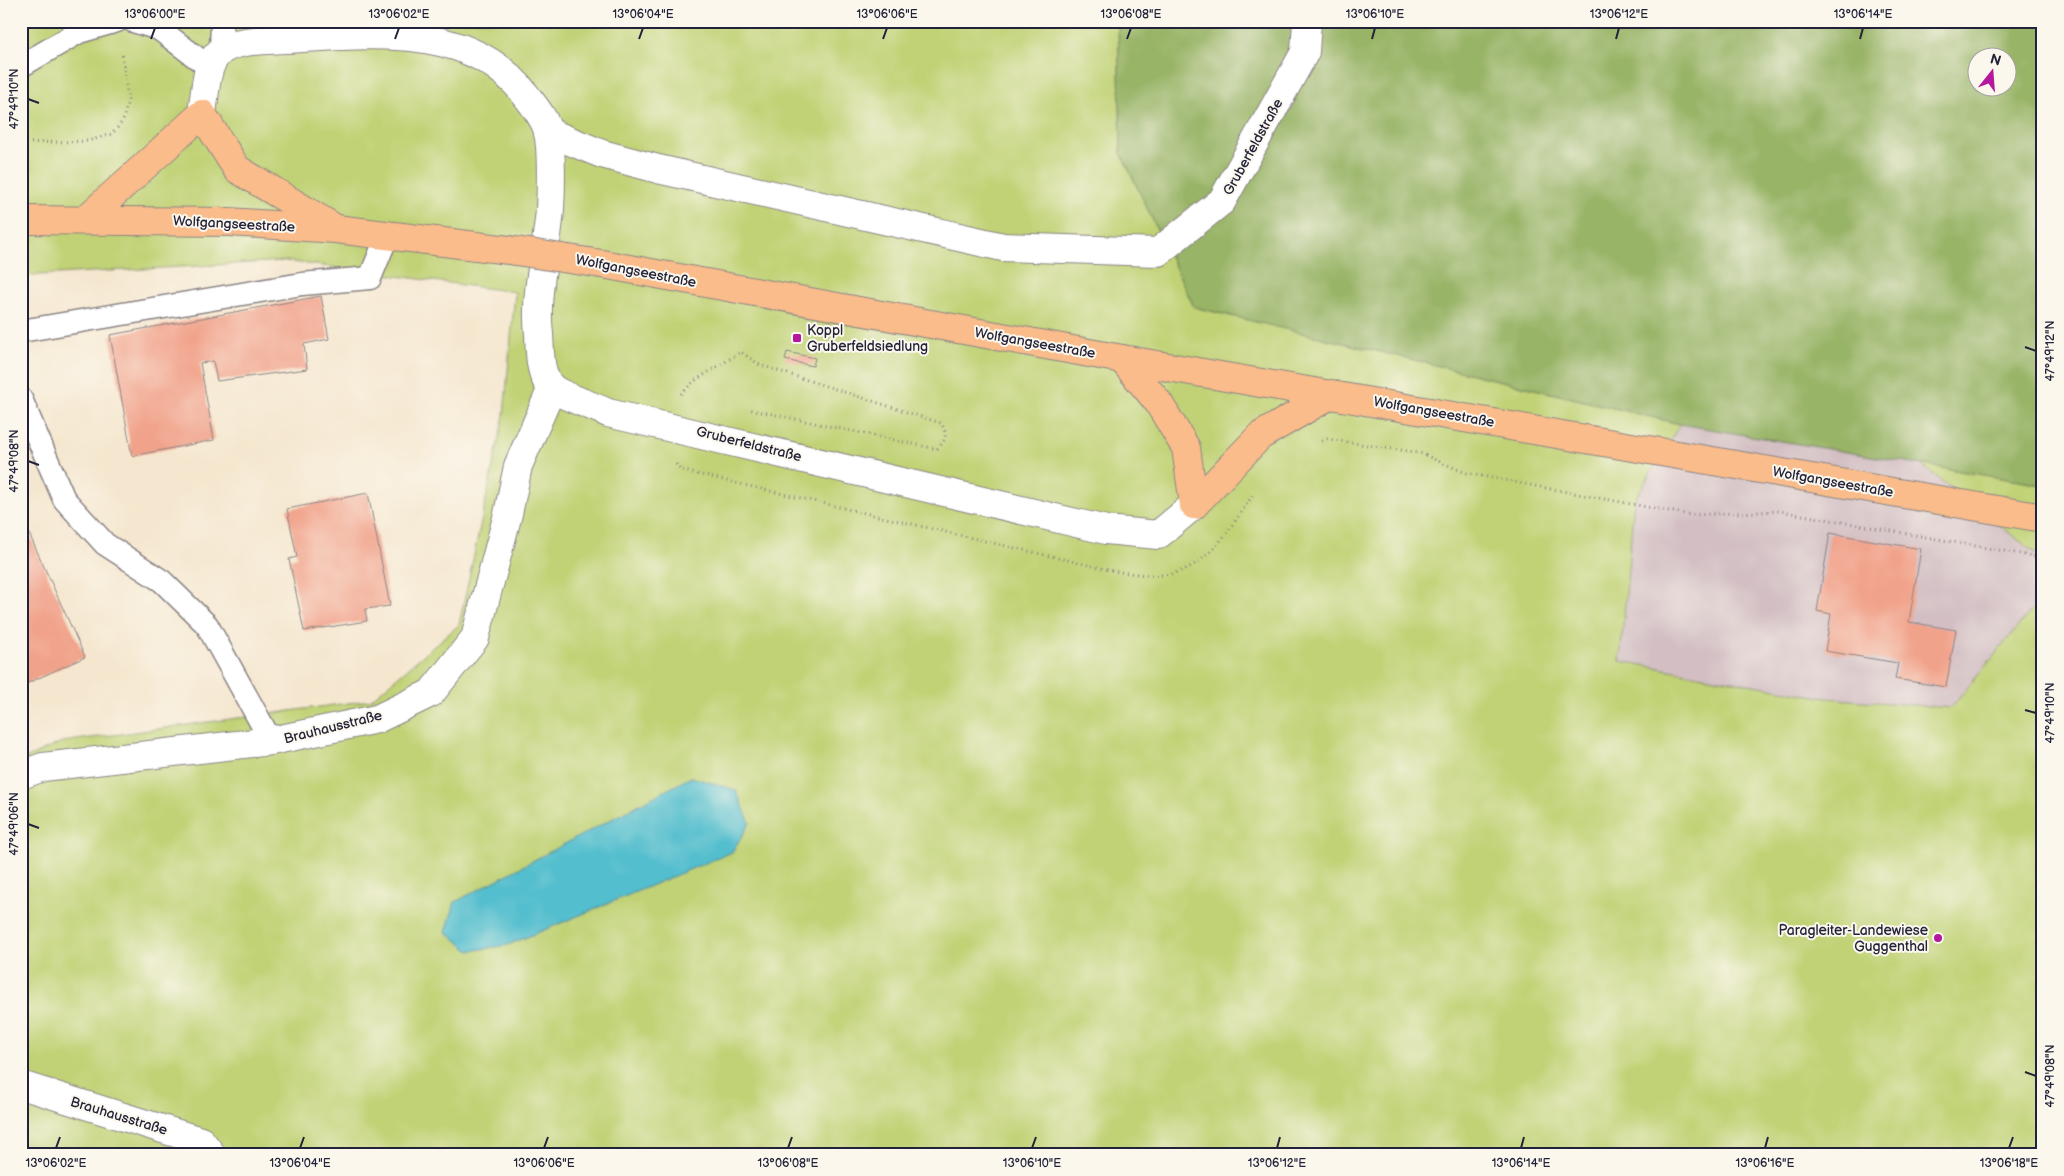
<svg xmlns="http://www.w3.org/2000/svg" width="2064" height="1176" viewBox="0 0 2064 1176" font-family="'Balsamiq Sans',sans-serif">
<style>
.industrial{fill:#d2bec3}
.green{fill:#c0d275;stroke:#717a58}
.forest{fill:#98b466;stroke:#5d6b50;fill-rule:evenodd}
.water{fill:#53bece;stroke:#3a7084}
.building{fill:#f1a28a}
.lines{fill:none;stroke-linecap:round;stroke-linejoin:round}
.service-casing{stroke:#8c8485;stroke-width:25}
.minor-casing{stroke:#8c8485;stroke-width:30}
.primary-casing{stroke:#8c8485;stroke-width:30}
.path{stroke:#8c8485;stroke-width:3;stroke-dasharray:1 4;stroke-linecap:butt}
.service{stroke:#fff;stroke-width:22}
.minor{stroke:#fff;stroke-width:28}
.primary{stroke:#f9bc8a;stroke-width:28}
.primary-bridge-casing{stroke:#8c8485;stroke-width:30;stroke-linecap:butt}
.primary-bridge{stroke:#f9bc8a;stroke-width:28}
.ticks{fill:none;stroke:#22223b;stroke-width:2}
.poi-dot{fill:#b5179e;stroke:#fbf7ec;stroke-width:2}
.labels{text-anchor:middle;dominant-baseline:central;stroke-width:4;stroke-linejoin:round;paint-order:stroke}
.street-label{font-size:14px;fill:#22223b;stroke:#fbf7ec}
.poi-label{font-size:14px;fill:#22223b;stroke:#fbf7ec;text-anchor:start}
.neatline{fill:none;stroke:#22223b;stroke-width:2}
.ticks-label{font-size:12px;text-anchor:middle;fill:#22223b}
</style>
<rect width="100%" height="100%" fill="#fbf7ec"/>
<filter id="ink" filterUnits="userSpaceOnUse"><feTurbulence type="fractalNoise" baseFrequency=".02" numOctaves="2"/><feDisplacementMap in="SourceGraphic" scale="10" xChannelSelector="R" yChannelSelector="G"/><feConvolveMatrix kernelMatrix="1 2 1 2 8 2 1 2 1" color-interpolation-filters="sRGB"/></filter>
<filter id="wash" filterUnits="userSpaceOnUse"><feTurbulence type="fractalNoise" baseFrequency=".0096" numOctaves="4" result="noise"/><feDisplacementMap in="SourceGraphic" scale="20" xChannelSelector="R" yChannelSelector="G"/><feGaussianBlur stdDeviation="1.12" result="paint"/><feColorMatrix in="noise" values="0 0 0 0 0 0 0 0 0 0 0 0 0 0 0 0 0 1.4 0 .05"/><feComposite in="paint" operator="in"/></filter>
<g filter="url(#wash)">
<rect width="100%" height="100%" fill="#f5e7cf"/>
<polygon class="industrial" points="1680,424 1920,464 2043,559 2043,596 1951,708 1826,698 1620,661 1634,501"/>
<g class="green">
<polygon points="21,21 1118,21 1121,153 1194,307 1680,424 1634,501 1620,661 1826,698 1951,708 2043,596 2043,1155 21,1155 21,761 62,742 370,700 459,625 504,415 515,292 286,261 21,276"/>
<polygon points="1920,464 2043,485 2043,559"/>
</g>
<path class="forest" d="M1118 21H2043V485L1680 424 1194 307 1121 153ZM1976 58H2006V88H1976Z"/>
<polygon class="water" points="691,777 736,790 750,823 732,852 508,945 470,951 446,932 455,902"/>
<g id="blocks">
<g class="building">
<polygon points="321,296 329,339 304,344 307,369 217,381 213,361 200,363 214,440 132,456 110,335"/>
<polygon points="787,352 815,358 813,366 785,360"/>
<polygon points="368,493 390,606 365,609 367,621 304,631 289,559 297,557 287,509"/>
<polygon points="21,516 85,657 21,686"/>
<polygon points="1830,533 1921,549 1909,622 1956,630 1946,687 1895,679 1898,663 1825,651 1831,614 1817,611"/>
</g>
</g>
</g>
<g filter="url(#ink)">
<use href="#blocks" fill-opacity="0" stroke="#8c8485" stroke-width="1"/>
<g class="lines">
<defs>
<g id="service">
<polyline points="133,21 159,29 209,67"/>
<polyline points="221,50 222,21"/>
<polyline points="21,66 79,32 117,21"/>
<polyline points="21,331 302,284 370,278 388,234"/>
<polyline points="21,399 64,499 105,544 162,581 207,625 271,741"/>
</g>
<g id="minor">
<path d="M202 114C209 61 206 42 269 40 354 37 465 16 525 94 533 105 546 119 548 133 552 149 551 192 550 209 547 251 534 292 539 334 540 350 539 376 552 388 560 395 596 407 608 413L1106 530 1158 535 1194 505"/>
<polyline points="548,132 602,154 658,169 1003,247 1158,252 1222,201 1305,52 1307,21"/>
<polyline points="21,775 43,767 271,741 377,719 431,693 475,638 508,514 518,466 552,388"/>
<polyline points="21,1085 201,1141 212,1155"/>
</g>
<g id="primary">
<polyline points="86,219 202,114 237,169 333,227"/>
<polyline points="21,220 229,222 336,229 509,250"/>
<polyline points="602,264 1122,359 2043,518"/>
<polyline points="1122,359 1158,402 1186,448 1194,505"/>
<polyline points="1194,505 1260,436 1332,394"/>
</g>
</defs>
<use href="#service" class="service-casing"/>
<use href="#minor" class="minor-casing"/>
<use href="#primary" class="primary-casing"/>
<g class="path">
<polyline points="21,143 88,141 112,134 123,121 128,100 122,52"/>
<path d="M681 394 694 381 741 352 760 365 941 423C948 435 946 440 937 449L748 409"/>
<polyline points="1322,441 1327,439 1420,453 1466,473 1690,515 1780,511 2043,558"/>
<path d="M676 464 680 470 1118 572C1132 573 1147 576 1161 575 1207 572 1229 529 1253 495"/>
</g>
<use href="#service" class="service"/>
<use href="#minor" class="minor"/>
<use href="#primary" class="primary"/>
<defs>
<polyline id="primary-bridge" points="509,250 602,264"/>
</defs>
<use href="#primary-bridge" class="primary-bridge-casing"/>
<use href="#primary-bridge" class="primary-bridge"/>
</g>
</g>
<path class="ticks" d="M151 39 155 28M395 39 399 28M639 39 643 28M883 39 887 28M1127 39 1131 28M1372 39 1375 28M1616 39 1619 28M1860 39 1863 28M28 99 39 103M2025 347 2036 351M28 461 39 465M2025 710 2036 713M28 824 39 828M2025 1072 2036 1076M56 1148 60 1137M300 1148 304 1137M544 1148 548 1137M788 1148 792 1137M1032 1148 1036 1137M1277 1148 1280 1137M1521 1148 1524 1137M1765 1148 1768 1137M2009 1148 2013 1137"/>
<g class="poi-dot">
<rect x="792" y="333" width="10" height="10" rx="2.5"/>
<circle cx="1938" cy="938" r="5"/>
</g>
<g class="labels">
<g class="street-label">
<text transform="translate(1253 147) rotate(-61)">Gruberfeldstraße</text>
<text transform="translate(234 224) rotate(3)">Wolfgangseestraße</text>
<text transform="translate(636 271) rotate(11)">Wolfgangseestraße</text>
<text transform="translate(1035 343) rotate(10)">Wolfgangseestraße</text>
<text transform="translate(1434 412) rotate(10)">Wolfgangseestraße</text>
<text transform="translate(749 444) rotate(14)">Gruberfeldstraße</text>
<text transform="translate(1833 482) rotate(10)">Wolfgangseestraße</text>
<text transform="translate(333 727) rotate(-14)">Brauhausstraße</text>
<text transform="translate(119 1116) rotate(17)">Brauhausstraße</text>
</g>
<g class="poi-label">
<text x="807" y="330">Koppl<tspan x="807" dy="16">Gruberfeldsiedlung</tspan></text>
<text x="1928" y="930" text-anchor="end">Paragleiter-Landewiese<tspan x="1928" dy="16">Guggenthal</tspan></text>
</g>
</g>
<rect width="2064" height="1176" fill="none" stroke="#fbf7ec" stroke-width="55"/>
<g transform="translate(1992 72) rotate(17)"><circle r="24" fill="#fbf7ec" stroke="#a4a2a5"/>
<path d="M0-4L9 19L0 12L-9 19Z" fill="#b5179e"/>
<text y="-8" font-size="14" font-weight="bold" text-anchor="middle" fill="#22223b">N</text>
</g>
<rect x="28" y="28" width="2008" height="1120" class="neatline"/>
<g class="ticks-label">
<text x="155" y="18">13°06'00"E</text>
<text x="399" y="18">13°06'02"E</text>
<text x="643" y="18">13°06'04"E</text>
<text x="887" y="18">13°06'06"E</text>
<text x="1131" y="18">13°06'08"E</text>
<text x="1375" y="18">13°06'10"E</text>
<text x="1619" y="18">13°06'12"E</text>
<text x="1863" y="18">13°06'14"E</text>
<text transform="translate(14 99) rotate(-90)" y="4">47°49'10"N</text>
<text transform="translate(2050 351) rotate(-90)" y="4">47°49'12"N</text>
<text transform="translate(14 461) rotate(-90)" y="4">47°49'08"N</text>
<text transform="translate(2050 713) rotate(-90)" y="4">47°49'10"N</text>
<text transform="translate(14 824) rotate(-90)" y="4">47°49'06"N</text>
<text transform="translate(2050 1076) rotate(-90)" y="4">47°49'08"N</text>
<text x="56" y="1167">13°06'02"E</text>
<text x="300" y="1167">13°06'04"E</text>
<text x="544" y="1167">13°06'06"E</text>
<text x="788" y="1167">13°06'08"E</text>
<text x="1032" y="1167">13°06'10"E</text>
<text x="1277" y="1167">13°06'12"E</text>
<text x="1521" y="1167">13°06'14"E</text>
<text x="1765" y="1167">13°06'16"E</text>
<text x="2009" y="1167">13°06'18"E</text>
</g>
</svg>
